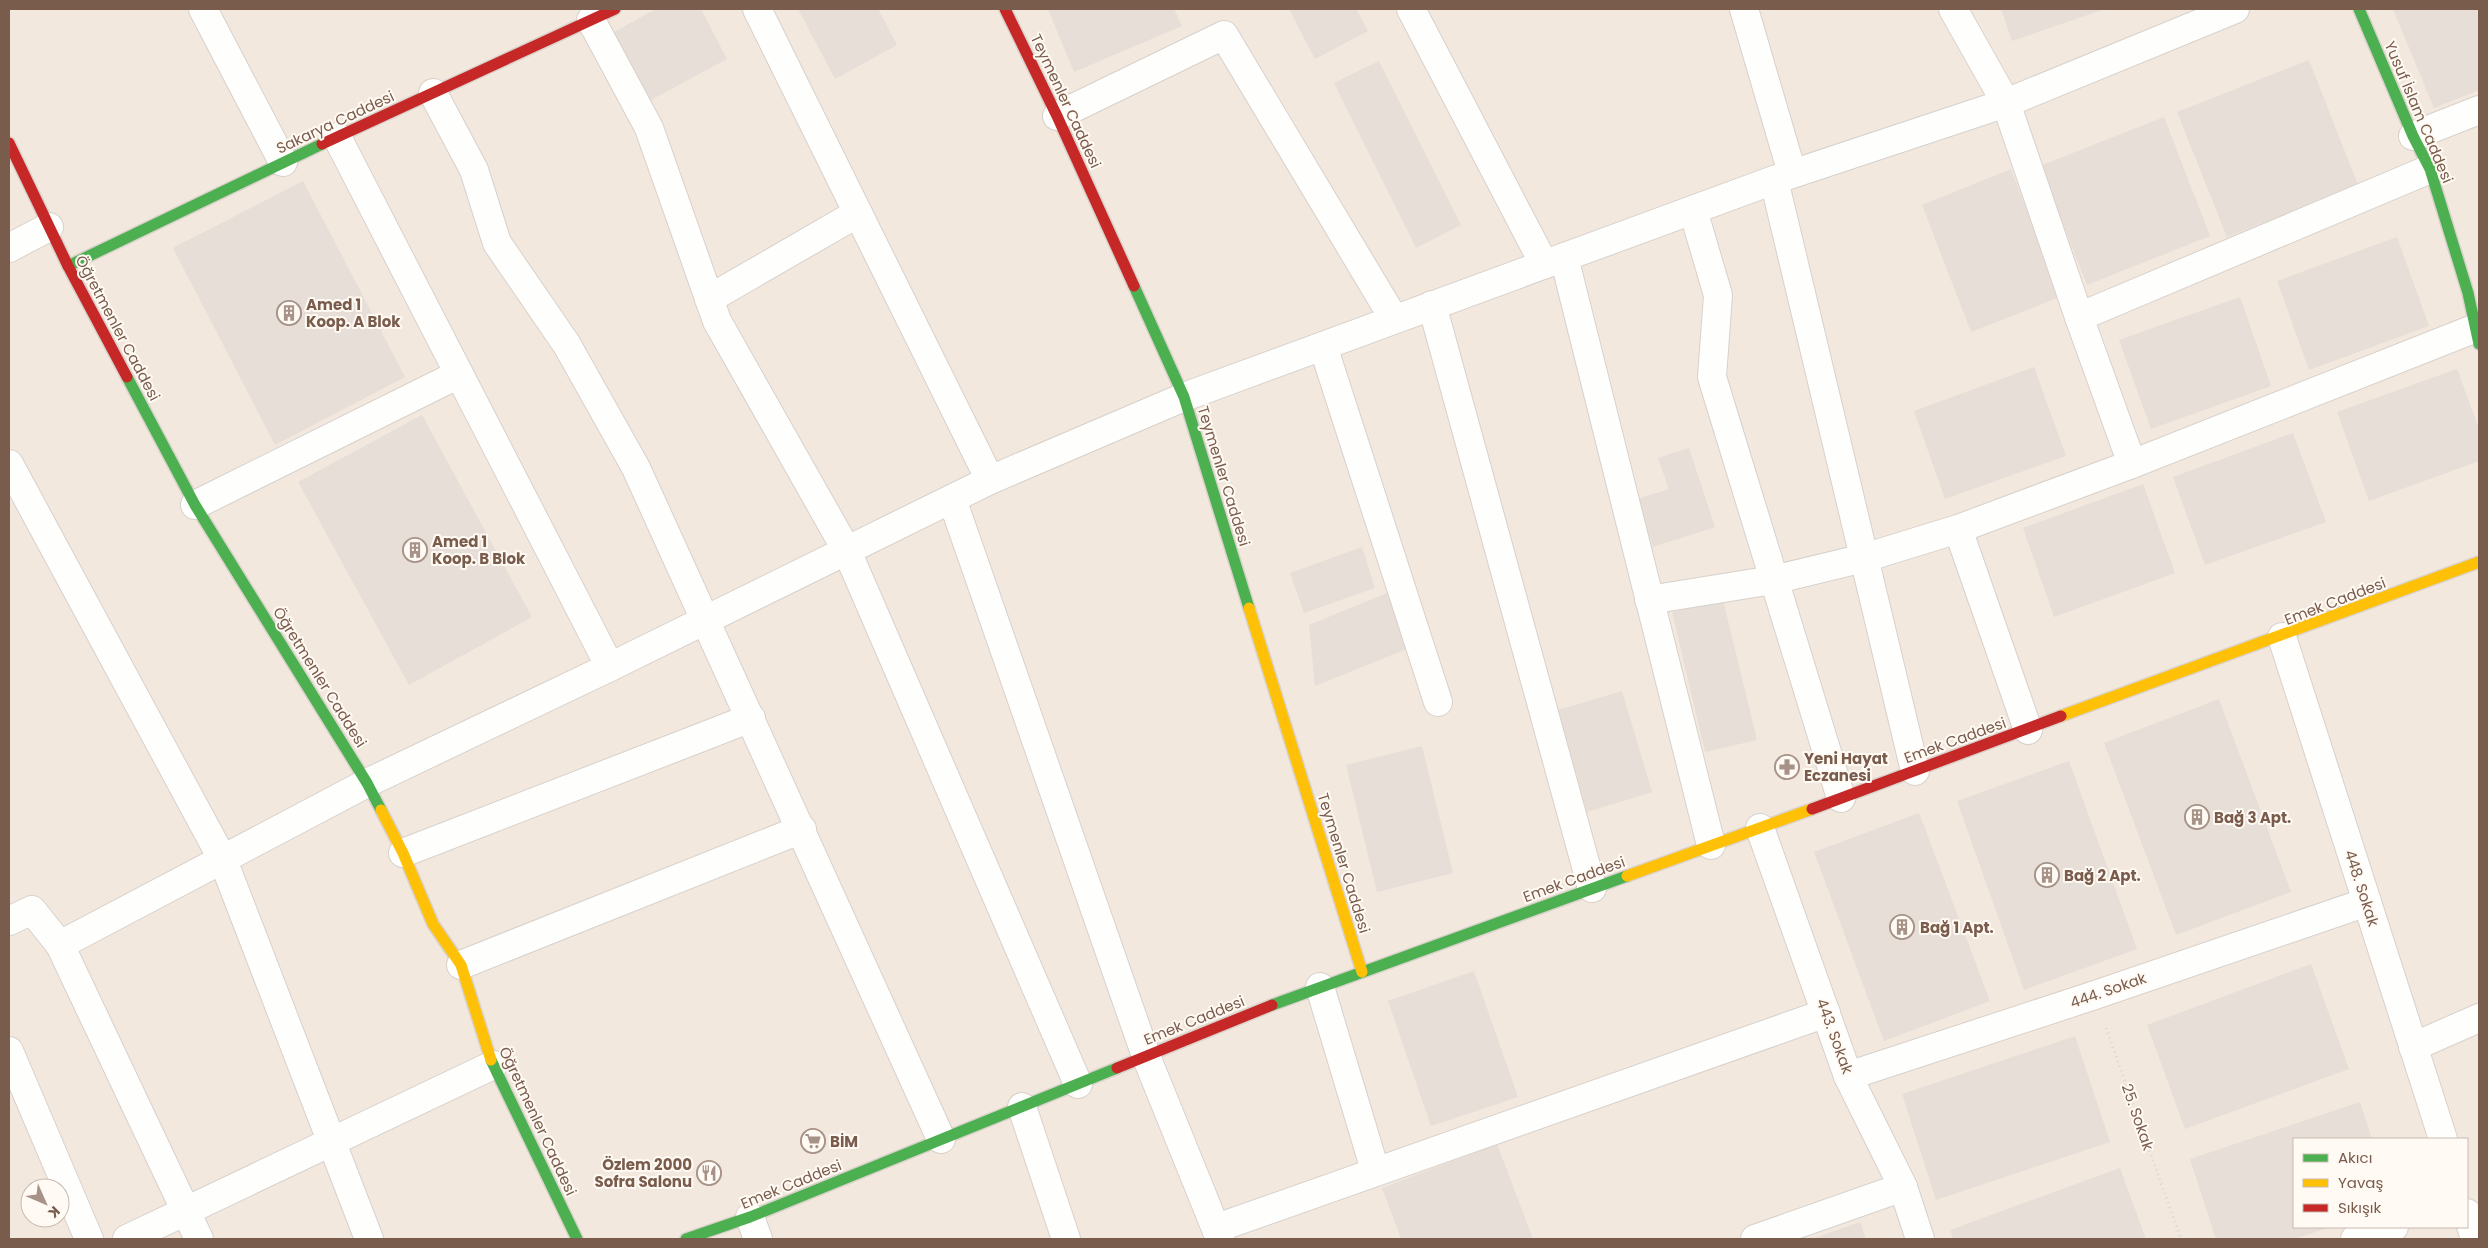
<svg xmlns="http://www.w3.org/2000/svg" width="2488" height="1248" viewBox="0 0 2488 1248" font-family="Poppins,sans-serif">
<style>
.residential{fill:#f2e8de;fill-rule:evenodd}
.building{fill:#e6ded7}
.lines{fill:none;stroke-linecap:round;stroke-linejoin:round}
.street-casing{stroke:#d7d1cb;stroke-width:30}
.fast-casing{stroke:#d9d2cb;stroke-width:14}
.slow-casing{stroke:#d9d2cb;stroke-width:14}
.jam-casing{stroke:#d9d2cb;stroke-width:14}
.path{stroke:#dcd5d0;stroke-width:3;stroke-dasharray:1 4;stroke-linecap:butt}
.street{stroke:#fefefd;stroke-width:28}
.fast{stroke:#4caf50;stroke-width:11}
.slow{stroke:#ffc107;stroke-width:11}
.jam{stroke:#c62828;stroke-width:11}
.labels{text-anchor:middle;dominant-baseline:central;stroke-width:4;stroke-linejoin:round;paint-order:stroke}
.street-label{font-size:15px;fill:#7a5c4d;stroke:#fffaf3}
.poi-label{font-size:15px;font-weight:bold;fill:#7a5c4d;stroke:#fffaf3;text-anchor:start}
</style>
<rect width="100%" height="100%" fill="#f9f5f0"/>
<path class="residential" d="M9 9H2479V1239H9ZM2294 1139H2467V1227H2294ZM30 1188H60V1218H30Z"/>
<g class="building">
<polygon points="656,9 701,9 727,59 649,101 612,33"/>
<polygon points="798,9 878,9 897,45 835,79"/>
<polygon points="1048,9 1174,9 1182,26 1074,72"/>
<polygon points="1289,9 1356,9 1368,31 1315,59"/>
<polygon points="2001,9 2105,9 2012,41"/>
<polygon points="2393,9 2479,9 2479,90 2434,108"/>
<polygon points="2309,60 2358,185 2227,237 2177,112"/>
<polygon points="1379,61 1461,225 1416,248 1334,83"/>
<polygon points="2164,117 2210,236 2087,285 2040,166"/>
<polygon points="2011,169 2060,297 1971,332 1922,205"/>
<polygon points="303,181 405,377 275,445 173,248"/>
<polygon points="2397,237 2429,326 2309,370 2277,281"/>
<polygon points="2240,297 2271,386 2151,429 2119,340"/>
<polygon points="2034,367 2066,456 1945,499 1914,411"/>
<polygon points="2457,369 2479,429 2479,461 2369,501 2337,412"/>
<polygon points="422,415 532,617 409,685 298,482"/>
<polygon points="2293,433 2326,522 2205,565 2173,477"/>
<polygon points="1689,448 1715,527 1653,547 1637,499 1669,489 1658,458"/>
<polygon points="2143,484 2175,573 2054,617 2023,528"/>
<polygon points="1362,547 1375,588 1304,613 1290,573"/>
<polygon points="1387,593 1409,648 1315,686 1309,625"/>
<polygon points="1723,600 1757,740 1705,752 1672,612"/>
<polygon points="1622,691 1652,792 1587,812 1558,710"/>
<polygon points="2219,699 2291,892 2176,935 2104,743"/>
<polygon points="1422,746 1453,873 1377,892 1346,765"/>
<polygon points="2069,761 2137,949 2024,990 1957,801"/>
<polygon points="1919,813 1990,1001 1884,1041 1814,852"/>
<polygon points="2311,964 2349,1069 2185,1129 2147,1025"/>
<polygon points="1474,971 1518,1097 1431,1126 1388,1001"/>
<polygon points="2075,1036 2110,1142 1936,1200 1902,1094"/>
<polygon points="2360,1102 2372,1139 2294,1139 2294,1227 2331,1227 2294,1239 2216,1239 2190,1159"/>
<polygon points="1497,1144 1533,1239 1401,1239 1382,1188"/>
<polygon points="2120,1168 2146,1239 1953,1239 1950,1230"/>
<polygon points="1860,1222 1866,1239 1812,1239"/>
</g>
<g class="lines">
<defs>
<g id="street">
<polyline points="203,9 283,162"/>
<polyline points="757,9 990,480"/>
<polyline points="1411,9 1544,264"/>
<polyline points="1744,9 1792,173"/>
<polyline points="1953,9 2006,103 2079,317 2132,464"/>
<polyline points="591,20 649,128 717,321 847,551 1078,1084"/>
<polyline points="433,93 474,170 497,243 567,345 636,468 941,1139"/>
<polyline points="1057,116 1224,35 1394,319"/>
<polyline points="2413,136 2479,110"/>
<polyline points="337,137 610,667"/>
<polyline points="1774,180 1915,771"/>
<polyline points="1693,210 1718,295 1712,377 1841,798"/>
<polyline points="9,248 49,227"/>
<polyline points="1564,257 1711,845"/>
<polyline points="709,299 858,213"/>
<polyline points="1432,305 1592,888"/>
<polyline points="2079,317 2430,169"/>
<polyline points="1323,346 1438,702"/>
<polyline points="9,464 223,860 369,1239"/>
<polyline points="952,499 1146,1056 1220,1239"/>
<polyline points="195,505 459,374"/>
<polyline points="1958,529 2028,730"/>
<polyline points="1649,600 1773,580 1864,558 1958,529 2132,464 2476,328"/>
<polyline points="2282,637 2443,1139"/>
<polyline points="1760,828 1848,1076 1903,1187 1920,1239"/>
<polyline points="403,853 751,718"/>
<polyline points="9,921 32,910 60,945 367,783 610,667 990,480 1184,397 1774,180 2006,103 2235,9"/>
<polyline points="60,945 199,1239"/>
<polyline points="461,965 802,829"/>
<polyline points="1320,987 1375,1170"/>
<polyline points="2413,1047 2479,1018"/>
<polyline points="9,1051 89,1239"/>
<polyline points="1848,1076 2095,995 2367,902"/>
<polyline points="1022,1107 1066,1239"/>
<polyline points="2467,1213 2475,1239"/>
<polyline points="750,1217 758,1239"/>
<polyline points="1217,1228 1826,1013"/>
<polyline points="127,1239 493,1065"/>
<polyline points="1755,1239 1903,1187"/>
<polyline points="2355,1239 2394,1227"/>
</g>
<g id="fast">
<polyline points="2359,9 2413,136 2430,169 2468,293 2479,344"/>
<polyline points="68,266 322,144"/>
<polyline points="1134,286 1184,397 1249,608"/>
<polyline points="127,377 195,505 367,783 381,810"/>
<polyline points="1272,1005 1627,876"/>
<polyline points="491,1060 577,1239"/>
<polyline points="686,1239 750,1217 1117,1068"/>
</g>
<g id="slow">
<polyline points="1249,608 1362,972"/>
<polyline points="2061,716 2479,562"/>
<polyline points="381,810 403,853 433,924 461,965 491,1060"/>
<polyline points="1627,876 1812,809"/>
</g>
<g id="jam">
<polyline points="1005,9 1057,116 1134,286"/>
<polyline points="9,143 68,266 127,377"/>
<polyline points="322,144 615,9"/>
<polyline points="1812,809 2061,716"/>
<polyline points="1117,1068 1272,1005"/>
</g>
</defs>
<use href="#street" class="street-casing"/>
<use href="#fast" class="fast-casing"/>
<use href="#slow" class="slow-casing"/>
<use href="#jam" class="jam-casing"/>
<polyline class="path" points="2106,1028 2181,1239"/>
<use href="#street" class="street"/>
<use href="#fast" class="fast"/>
<use href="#slow" class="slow"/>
<use href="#jam" class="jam"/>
</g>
<defs>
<symbol id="building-ring" viewBox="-11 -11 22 22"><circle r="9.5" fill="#fffaf3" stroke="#a69286" stroke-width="1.5"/><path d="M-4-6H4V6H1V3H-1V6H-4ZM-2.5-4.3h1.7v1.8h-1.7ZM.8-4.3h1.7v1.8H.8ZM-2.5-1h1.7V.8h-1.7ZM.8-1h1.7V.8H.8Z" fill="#a69286"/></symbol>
<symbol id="pharmacy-ring" viewBox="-11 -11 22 22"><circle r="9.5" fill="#fffaf3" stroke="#a69286" stroke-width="1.5"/><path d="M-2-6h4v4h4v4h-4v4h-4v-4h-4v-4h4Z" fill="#a69286"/></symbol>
<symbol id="supermarket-ring" viewBox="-11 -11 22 22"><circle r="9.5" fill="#fffaf3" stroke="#a69286" stroke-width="1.5"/><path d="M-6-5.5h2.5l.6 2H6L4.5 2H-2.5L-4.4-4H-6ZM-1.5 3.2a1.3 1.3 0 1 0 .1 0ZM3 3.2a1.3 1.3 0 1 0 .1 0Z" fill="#a69286"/></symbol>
<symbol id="restaurant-ring" viewBox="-11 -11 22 22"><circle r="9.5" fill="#fffaf3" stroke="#a69286" stroke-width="1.5"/><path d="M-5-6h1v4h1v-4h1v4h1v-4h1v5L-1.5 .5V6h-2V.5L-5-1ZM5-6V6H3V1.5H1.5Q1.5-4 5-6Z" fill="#a69286"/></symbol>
</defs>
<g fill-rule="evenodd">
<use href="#building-ring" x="275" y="299" width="28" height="28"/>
<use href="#building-ring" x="401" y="536" width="28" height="28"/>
<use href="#pharmacy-ring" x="1773" y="753" width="28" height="28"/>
<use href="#building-ring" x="2183" y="803" width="28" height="28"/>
<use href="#building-ring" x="2033" y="861" width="28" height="28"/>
<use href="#building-ring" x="1888" y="913" width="28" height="28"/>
<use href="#supermarket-ring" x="799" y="1127" width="28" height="28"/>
<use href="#restaurant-ring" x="695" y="1159" width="28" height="28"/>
</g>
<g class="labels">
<g class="street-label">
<text transform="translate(1066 101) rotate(65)">Teymenler Caddesi</text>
<text transform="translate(2419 112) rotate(67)">Yusuf İslam Caddesi</text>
<text transform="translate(335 122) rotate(-25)">Sakarya Caddesi</text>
<text transform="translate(118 328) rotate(62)">Öğretmenler Caddesi</text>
<text transform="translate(1224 476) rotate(73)">Teymenler Caddesi</text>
<text transform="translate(2335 601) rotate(-21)">Emek Caddesi</text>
<text transform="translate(320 677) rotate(58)">Öğretmenler Caddesi</text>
<text transform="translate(1955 740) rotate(-20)">Emek Caddesi</text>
<text transform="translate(1344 863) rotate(73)">Teymenler Caddesi</text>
<text transform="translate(1574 879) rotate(-20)">Emek Caddesi</text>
<text transform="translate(2362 888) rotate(72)">448. Sokak</text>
<text transform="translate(2108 990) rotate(-19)">444. Sokak</text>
<text transform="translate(1194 1020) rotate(-22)">Emek Caddesi</text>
<text transform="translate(1835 1036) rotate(70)">443. Sokak</text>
<text transform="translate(2138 1117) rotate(71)">25. Sokak</text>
<text transform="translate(538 1121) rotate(65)">Öğretmenler Caddesi</text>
<text transform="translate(791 1184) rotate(-22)">Emek Caddesi</text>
</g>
<g class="poi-label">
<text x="306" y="304">Amed 1<tspan x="306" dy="17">Koop. A Blok</tspan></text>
<text x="432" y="541">Amed 1<tspan x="432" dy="17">Koop. B Blok</tspan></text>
<text x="1804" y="758">Yeni Hayat<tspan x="1804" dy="17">Eczanesi</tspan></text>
<text x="2214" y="817">Bağ 3 Apt.</text>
<text x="2064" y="875">Bağ 2 Apt.</text>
<text x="1920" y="927">Bağ 1 Apt.</text>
<text x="830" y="1141">BİM</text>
<text x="692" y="1164" text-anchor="end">Özlem 2000<tspan x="692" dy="17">Sofra Salonu</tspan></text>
</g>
</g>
<rect width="2488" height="1248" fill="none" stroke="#7a5c4d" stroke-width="20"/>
<rect x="2293" y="1138" width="175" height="90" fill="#fffaf3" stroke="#cabbb1"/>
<rect x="2303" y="1154" width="25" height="8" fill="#4caf50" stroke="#cabbb1"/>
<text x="2338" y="1163" font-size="15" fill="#7a5c4d">Akıcı</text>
<rect x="2303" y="1179" width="25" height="8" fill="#ffc107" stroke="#cabbb1"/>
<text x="2338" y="1188" font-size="15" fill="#7a5c4d">Yavaş</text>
<rect x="2303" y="1204" width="25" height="8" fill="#c62828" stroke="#cabbb1"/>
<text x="2338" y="1213" font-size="15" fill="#7a5c4d">Sıkışık</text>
<g transform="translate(45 1203) rotate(135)"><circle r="24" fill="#fffaf3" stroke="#cabbb1"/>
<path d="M0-4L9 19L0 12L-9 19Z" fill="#a69286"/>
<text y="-8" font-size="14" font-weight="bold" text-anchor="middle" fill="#7a5c4d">K</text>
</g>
</svg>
